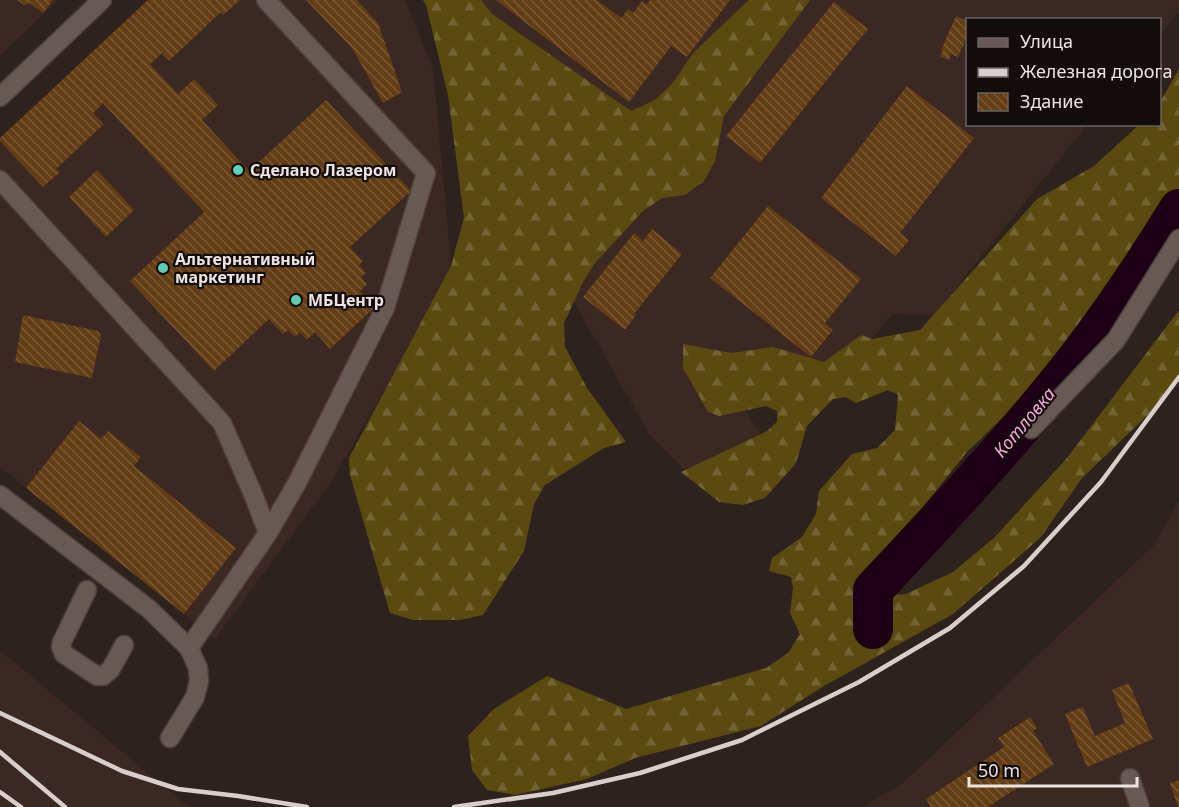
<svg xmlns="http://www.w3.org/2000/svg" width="1179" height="807" viewBox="0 0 1179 807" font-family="'Noto Sans',sans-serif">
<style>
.built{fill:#3b2823}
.forest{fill:url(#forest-firs)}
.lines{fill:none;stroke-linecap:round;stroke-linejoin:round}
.river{stroke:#1d0014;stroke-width:40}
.building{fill:url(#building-back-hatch)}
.minor-casing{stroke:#4a3f3c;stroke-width:21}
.minor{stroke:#685955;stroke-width:18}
.rail{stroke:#d8cecb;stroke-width:4.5}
.poi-dot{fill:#5eceb8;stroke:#120d0b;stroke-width:2}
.labels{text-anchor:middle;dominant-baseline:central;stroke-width:4.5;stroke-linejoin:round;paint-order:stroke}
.poi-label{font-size:16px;font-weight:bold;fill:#ede4e1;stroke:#120d0b;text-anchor:start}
.water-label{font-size:18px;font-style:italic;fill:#fba3de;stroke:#120d0b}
</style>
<defs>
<pattern id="forest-firs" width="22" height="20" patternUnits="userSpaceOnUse" patternTransform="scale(1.5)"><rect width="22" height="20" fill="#5a4a0f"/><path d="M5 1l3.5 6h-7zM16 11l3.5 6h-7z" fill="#726432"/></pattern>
<pattern id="building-back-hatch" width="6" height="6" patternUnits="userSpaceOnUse" patternTransform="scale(1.5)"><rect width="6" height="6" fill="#633d13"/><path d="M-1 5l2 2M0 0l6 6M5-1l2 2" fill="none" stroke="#7a5935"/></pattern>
</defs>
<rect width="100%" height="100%" fill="#2e221e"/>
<g class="built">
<polygon points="0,0 58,0 0,56"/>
<polygon points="148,0 405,0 433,69 452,274 331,482 215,639 0,467 0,138"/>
<polygon points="455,0 1179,0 1179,11 1160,35 1160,20 968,20 968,124 1087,125 934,315 893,314 837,379 744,408 760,433 695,480 649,434 535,233"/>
<polygon points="1179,502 1179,807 862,807 902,784 1154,545"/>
<polygon points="0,651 3,653 189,807 0,807"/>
</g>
<g class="forest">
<polygon points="423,0 481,0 492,14 631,111 655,100 673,83 693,53 749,0 810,0 724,116 715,161 704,181 685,195 662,198 643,211 596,262 584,280 564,323 565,347 587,388 626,442 604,448 545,485 534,504 524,551 483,615 460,620 413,620 390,613 350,475 349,458 451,266 464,218 448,95 426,5"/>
<polygon points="1179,69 1179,206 1124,300 967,452 877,564 891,595 906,594 953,572 994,538 1067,458 1179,310 1179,373 1152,411 1082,478 1041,537 953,614 824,686 761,726 635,758 587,779 515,795 487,790 472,770 468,736 494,709 547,676 626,709 766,668 788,653 800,634 790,613 793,588 791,577 769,571 772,558 802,537 816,514 819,491 852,454 877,448 895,430 898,395 888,390 856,403 845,397 833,399 807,426 796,463 765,498 743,505 719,502 681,472 767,431 777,422 777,411 766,406 719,416 708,412 683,368 683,344 732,353 773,347 824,362 861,335 872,339 920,330 1037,199 1094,166 1139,125 1160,124 1160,102"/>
</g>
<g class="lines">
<path class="river" d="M873 629V590C943 515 1013 441 1076 360 1113 312 1147 261 1179 209"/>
</g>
<g class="building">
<polygon points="17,0 53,0 43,13 30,3 24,5"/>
<polygon points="148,0 240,0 223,15 221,12 169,61 162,53 150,64 178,94 194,79 218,105 202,120 249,171 326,100 411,191 350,247 363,261 359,265 366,273 361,277 367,284 360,291 375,307 330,349 315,332 307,340 300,332 295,337 288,330 283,334 269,319 214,371 130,281 204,212 103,103 93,113 104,124 56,169 60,172 43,187 0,141 0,138"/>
<polygon points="306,0 357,0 378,23 402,92 383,103 352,48"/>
<polygon points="496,0 597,0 621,18 628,9 633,13 642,1 646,5 650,0 730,0 687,57 671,46 629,102"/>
<polygon points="834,2 868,29 760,163 726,136"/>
<polygon points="956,16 968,21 968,35 958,57 951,54 949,60 940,57 943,50 941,50"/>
<polygon points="907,86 974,138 900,233 909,240 896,256 821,198"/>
<polygon points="97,170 134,210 106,237 69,197"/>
<polygon points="768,206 861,279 825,323 833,330 811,357 710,278"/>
<polygon points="652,229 682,254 634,314 636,315 625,330 583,297 634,233 643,241"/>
<polygon points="23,315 98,331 101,335 92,378 15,362"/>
<polygon points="79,421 101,439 108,431 141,457 134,466 236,548 184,614 26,488"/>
<polygon points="1129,683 1153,739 1087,767 1065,714 1083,707 1095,736 1125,723 1112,690"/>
<polygon points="1030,717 1037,728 1033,731 1054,764 988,807 931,807 926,799 1004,747 998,738"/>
<polygon points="1179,780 1179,807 1178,807 1170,783"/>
</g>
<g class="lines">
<defs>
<g id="minor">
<polyline points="0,97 102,0"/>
<polyline points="0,180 222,423 253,494 268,533"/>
<polyline points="1031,429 1116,340 1179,239"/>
<polyline points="0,495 149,609 189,648 198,668 199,681 195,697 170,738"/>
<polyline points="87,590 62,642 61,647 64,654 97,676 103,676 111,669 124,645"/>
<polyline points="189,648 268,533 297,483 385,308 426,173 266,0"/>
<polyline points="1130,778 1140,807"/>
</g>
</defs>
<use href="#minor" class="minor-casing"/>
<use href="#minor" class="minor"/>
<g class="rail">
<polyline points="0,713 122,771 178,789 238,796 307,807"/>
<polyline points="0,752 65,807"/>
<polyline points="0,792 21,807"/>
<polyline points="454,807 553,793 640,773 742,740 859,682 950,628 1024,566 1101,482 1179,377"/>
</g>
</g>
<g class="poi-dot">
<circle cx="238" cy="170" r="6"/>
<circle cx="163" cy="268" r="6"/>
<circle cx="296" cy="300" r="6"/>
</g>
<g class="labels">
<g class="poi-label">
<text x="250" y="170">Сделано Лазером</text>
<text x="175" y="259">Альтернативный<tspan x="175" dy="18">маркетинг</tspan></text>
<text x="308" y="300">МБЦентр</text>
</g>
<g class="water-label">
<text transform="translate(1024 422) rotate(-50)">Котловка</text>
</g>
</g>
<rect x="966" y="18" width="195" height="108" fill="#120d0b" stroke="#6a6361" stroke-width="1.5"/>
<rect x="978" y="38" width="30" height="9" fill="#685955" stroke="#6a6361" stroke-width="1.5"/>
<text x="1020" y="48" font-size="18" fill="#ede4e1">Улица</text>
<rect x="978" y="68" width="30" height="9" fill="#d8cecb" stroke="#6a6361" stroke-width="1.5"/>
<text x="1020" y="78" font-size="18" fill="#ede4e1">Железная дорога</text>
<rect x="978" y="93" width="30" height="18" fill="url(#building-back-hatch)" stroke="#6a6361" stroke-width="1.5"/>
<text x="1020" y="108" font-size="18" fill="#ede4e1">Здание</text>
<path d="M969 777v9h168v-9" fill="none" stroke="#ede4e1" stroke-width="3"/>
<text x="978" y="777" font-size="18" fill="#ede4e1" stroke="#120d0b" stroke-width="4.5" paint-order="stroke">50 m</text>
</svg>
